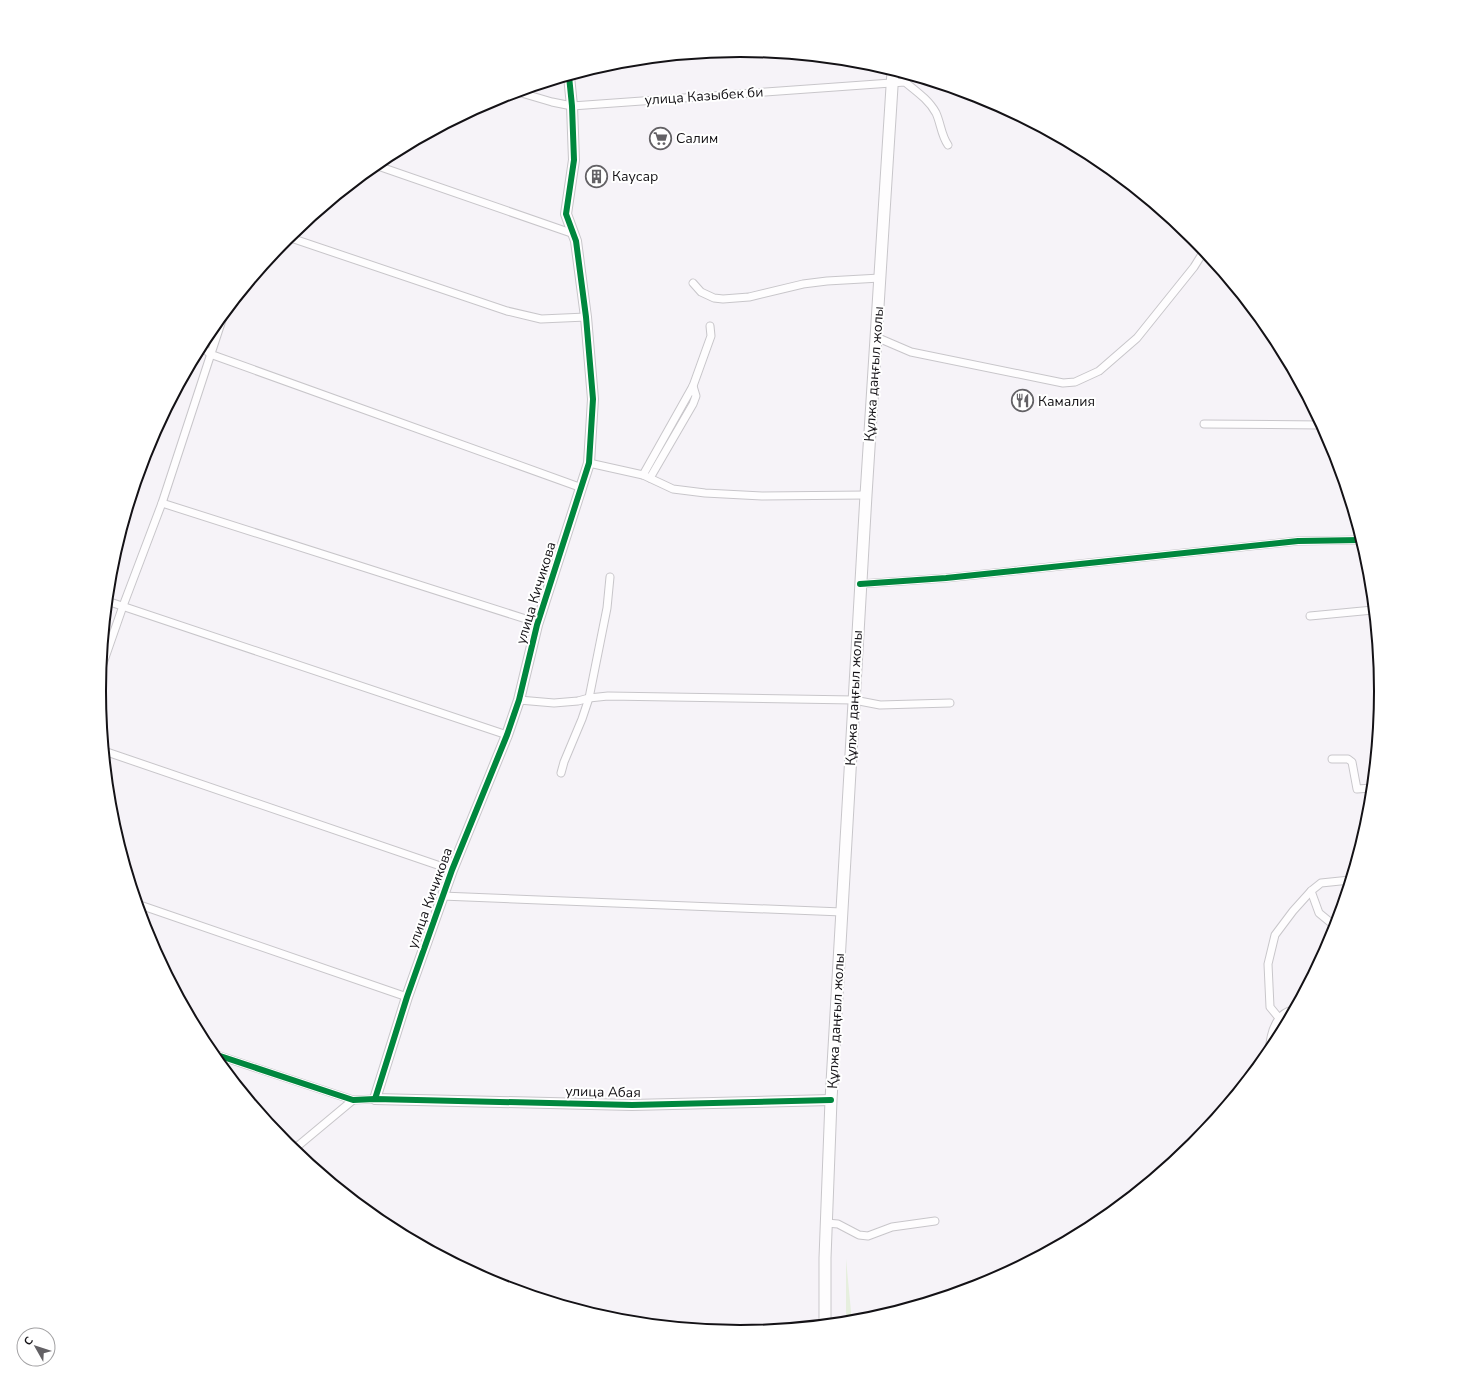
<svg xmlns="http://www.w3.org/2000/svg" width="1480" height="1383" viewBox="0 0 1480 1383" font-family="'Nunito Sans',sans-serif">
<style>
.green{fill:#e6efde}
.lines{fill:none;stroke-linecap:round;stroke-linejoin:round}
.street-casing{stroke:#c8c6ca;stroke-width:9}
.secondary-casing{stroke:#c8c6ca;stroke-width:12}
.primary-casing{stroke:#c8c6ca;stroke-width:13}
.street{stroke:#fefdfe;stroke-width:7}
.secondary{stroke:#fefdfe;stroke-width:10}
.primary{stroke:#fefdfe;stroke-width:11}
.cycleway-casing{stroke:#fff;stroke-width:8}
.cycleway{stroke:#00873e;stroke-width:6}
.labels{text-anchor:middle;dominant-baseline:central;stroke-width:4;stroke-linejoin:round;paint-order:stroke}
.street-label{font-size:14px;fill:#141216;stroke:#fff}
.poi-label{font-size:14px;fill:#141216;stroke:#fff;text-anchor:start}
.rim{fill:none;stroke:#141216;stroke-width:2}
</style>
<rect width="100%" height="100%" fill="#f6f3f8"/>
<polygon class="green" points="846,1259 852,1322 846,1323"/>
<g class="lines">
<defs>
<g id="street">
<path d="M518 92 552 102 572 106 905 82C916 91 929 100 936 113 941 124 941 135 948 145"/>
<polyline points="375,165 574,234"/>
<polyline points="288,237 507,311 541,319 586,317"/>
<polyline points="693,283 701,292 714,298 723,299 749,297 803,284 827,281 880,278"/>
<polyline points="876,337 911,352 1063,383 1075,382 1099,371 1137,338 1194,267 1204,251"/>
<polyline points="201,346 210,354 582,488"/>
<polyline points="1204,424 1322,425"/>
<polyline points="589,463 643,475 673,489 705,493 762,496 866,495"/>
<polyline points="643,475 693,386 711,336 710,326"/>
<polyline points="650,478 693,404 696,396 693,386"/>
<polyline points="162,503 529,620 537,625"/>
<polyline points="860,584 946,578 1298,541 1361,540"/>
<polyline points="107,601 507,735"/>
<polyline points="1310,616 1373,610"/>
<polyline points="100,672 123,606 162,503 224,314"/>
<polyline points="519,700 554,703 578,701 589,698 608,696 854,700 880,705 950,703"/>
<polyline points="104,751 452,870"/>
<polyline points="1332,759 1348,759 1352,762 1357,789 1372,788"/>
<polyline points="561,773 564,762 582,719 589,698 607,608 610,577"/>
<polyline points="442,896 842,912"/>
<polyline points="137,904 407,997"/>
<polyline points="1336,927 1319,913 1311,891 1321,883 1350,880"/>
<polyline points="1279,1018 1270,1007 1268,964 1275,935 1293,911 1311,891"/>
<polyline points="211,1053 353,1100 375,1099"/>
<path d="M1269 1053C1270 1036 1274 1014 1293 1010"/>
<polyline points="293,1150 353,1100"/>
<polyline points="826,1223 838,1224 859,1235 868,1236 892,1227 935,1221"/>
<polyline points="723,1331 751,1332"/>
</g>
<polyline id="secondary" points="569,76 572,106 574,160 566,214 576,241 586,317 593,399 589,463 537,625 519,700 507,735 452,870 407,997 375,1099 632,1105 831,1100"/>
<polyline id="primary" points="825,1325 825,1258 831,1100 866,495 893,71"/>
</defs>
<use href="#street" class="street-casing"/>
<use href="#secondary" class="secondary-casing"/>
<use href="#primary" class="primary-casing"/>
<use href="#street" class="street"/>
<use href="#secondary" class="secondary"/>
<use href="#primary" class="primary"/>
<defs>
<g id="cycleway">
<polyline points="860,584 946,578 1298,541 1361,540"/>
<polyline points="211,1053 353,1100 375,1099 632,1105 831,1100"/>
<polyline points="375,1099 407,997 452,870 507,735 519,700 537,625 589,463 593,399 586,317 576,241 566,214 574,160 572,106 569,76"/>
</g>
</defs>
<use href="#cycleway" class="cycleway-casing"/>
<use href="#cycleway" class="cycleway"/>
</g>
<defs>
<symbol id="supermarket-ring" viewBox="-11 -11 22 22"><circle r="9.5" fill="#fff" stroke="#636165" stroke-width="1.5"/><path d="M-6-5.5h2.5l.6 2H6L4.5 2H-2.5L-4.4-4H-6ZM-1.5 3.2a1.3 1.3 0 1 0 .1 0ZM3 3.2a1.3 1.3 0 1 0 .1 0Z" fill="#636165"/></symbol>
<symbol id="building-ring" viewBox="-11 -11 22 22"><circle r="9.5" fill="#fff" stroke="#636165" stroke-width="1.5"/><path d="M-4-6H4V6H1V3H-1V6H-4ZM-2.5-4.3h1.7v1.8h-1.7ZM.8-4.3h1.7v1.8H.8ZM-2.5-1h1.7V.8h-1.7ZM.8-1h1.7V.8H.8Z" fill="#636165"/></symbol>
<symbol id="restaurant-ring" viewBox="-11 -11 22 22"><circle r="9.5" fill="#fff" stroke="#636165" stroke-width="1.5"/><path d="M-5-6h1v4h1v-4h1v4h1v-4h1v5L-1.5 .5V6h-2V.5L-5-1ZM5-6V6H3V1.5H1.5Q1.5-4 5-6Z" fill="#636165"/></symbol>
</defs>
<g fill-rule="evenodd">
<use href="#supermarket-ring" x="648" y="126" width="25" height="25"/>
<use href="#building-ring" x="584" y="164" width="25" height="25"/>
<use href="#restaurant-ring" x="1010" y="388" width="25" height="25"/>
</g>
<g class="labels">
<g class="street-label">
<text transform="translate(704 96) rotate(-4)">улица Казыбек би</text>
<text transform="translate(874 374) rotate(-86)">Құлжа даңғыл жолы</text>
<text transform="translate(536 593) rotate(-73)">улица Кичикова</text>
<text transform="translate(854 698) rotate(-87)">Құлжа даңғыл жолы</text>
<text transform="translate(430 898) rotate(-70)">улица Кичикова</text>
<text transform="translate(836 1021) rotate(-87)">Құлжа даңғыл жолы</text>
<text transform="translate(603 1092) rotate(1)">улица Абая</text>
</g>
<g class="poi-label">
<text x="676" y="138">Салим</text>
<text x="612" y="176">Каусар</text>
<text x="1038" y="401">Камалия</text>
</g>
</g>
<path d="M0 0H1480V1383H0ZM106 691a634 634 0 1 1 1268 0a634 634 0 1 1-1268 0Z" fill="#fff" fill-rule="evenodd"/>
<path class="rim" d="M106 691a634 634 0 1 1 1268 0a634 634 0 1 1-1268 0Z"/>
<g transform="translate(36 1347) rotate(309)"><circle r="19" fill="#ffffff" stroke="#a1a0a2"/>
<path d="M0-3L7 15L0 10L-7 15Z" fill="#636165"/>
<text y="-6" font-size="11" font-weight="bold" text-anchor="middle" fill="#141216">С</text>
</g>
</svg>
